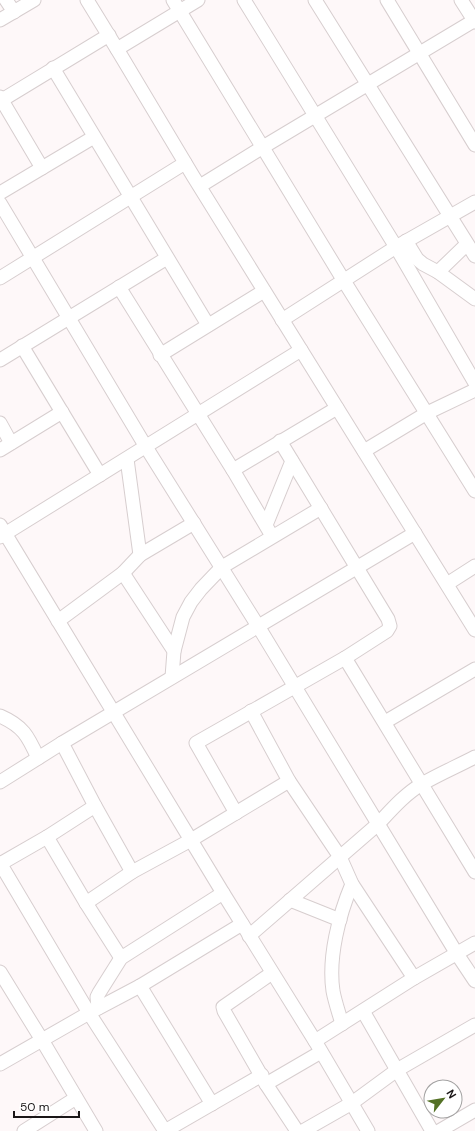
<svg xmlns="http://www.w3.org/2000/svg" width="475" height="1131" viewBox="0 0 475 1131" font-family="'DM Sans',sans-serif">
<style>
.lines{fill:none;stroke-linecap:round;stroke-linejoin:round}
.minor-casing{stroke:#d7cecf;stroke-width:15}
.minor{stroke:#fff;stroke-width:13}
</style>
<rect width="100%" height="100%" fill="#fef8f9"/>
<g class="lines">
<defs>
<g id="minor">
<polyline points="6,0 14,12"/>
<polyline points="87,0 117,49 193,176 475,630"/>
<polyline points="173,0 344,281 475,491"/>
<polyline points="244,0 396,247 475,383"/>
<polyline points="315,0 475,256"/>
<polyline points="387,0 475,145"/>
<polyline points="461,0 475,22"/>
<polyline points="0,20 34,0"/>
<polyline points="117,49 198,0"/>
<polyline points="53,68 208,325"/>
<polyline points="0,97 42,168"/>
<polyline points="2,100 109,35"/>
<polyline points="200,186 263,147 475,20"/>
<polyline points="0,193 94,137"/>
<polyline points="0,203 146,447 258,626 457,954 475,981"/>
<polyline points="406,241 417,259 423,264 438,272 475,299"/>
<polyline points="438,272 467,244"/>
<polyline points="0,278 185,163"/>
<polyline points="119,287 233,470 272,536"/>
<polyline points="282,320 396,247 475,202"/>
<polyline points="22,346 100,475"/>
<polyline points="160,355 264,291"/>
<polyline points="0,360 167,258"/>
<polyline points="0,423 11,443"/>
<polyline points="0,450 62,412"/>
<polyline points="364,451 427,413 475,390"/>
<polyline points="127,459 140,555"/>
<polyline points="233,470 337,408"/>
<polyline points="0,525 223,893 315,1041 368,1131"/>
<polyline points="266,525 292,461"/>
<polyline points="0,537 301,350"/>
<polyline points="123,573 174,651 172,677"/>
<polyline points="447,584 475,566"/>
<polyline points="58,621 123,573 140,555 194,523"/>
<polyline points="174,651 183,617 191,602 201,589 222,567 321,508"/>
<polyline points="345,658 475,872"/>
<polyline points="251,711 289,781 340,857 352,884 414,978"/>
<path d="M0 716C23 726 28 736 38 758"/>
<polyline points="385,722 475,669"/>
<polyline points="62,743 95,806 132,872"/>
<polyline points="0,782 62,743 415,533"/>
<polyline points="236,813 196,743 345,658 387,631 390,626 388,619 280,441"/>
<polyline points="47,837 86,903 121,958"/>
<polyline points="0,863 89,1013 165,1131"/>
<polyline points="0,864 47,837 95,806"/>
<polyline points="290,900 340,920"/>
<polyline points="86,903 132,872 191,840 289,781"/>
<path d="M249 936 378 824C392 809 405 794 422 784 439 774 458 766 475 757"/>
<polyline points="0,972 42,1040 96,1131"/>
<polyline points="272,973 223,1007 224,1011 266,1084 297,1131"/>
<polyline points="140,986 212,1104"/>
<polyline points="98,1008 97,997 99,993 121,958 223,893"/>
<polyline points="363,1011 432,1131"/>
<path d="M342 1024C339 1013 335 1002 333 991 328 957 339 915 352 884"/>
<polyline points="315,1041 414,978 475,943"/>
<polyline points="0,1064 89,1013 140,986 242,924"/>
<polyline points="266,1084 321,1052"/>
<polyline points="24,1131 76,1098"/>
<polyline points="165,1131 262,1075"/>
<polyline points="303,1131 352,1103 397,1070 475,1025"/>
<polyline points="439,1131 475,1110"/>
</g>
</defs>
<use href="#minor" class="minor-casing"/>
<use href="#minor" class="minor"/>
</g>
<g transform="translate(443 1099) rotate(59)"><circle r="19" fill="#ffffff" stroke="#a3a2a2"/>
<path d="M0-3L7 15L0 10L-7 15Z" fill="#547125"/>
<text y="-6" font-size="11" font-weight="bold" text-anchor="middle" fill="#1a1617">N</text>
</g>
<path d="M14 1111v6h65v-6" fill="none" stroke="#1a1617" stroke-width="2"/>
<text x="20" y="1111" font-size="12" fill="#1a1617" stroke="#ffffff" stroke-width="3" paint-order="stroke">50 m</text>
</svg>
